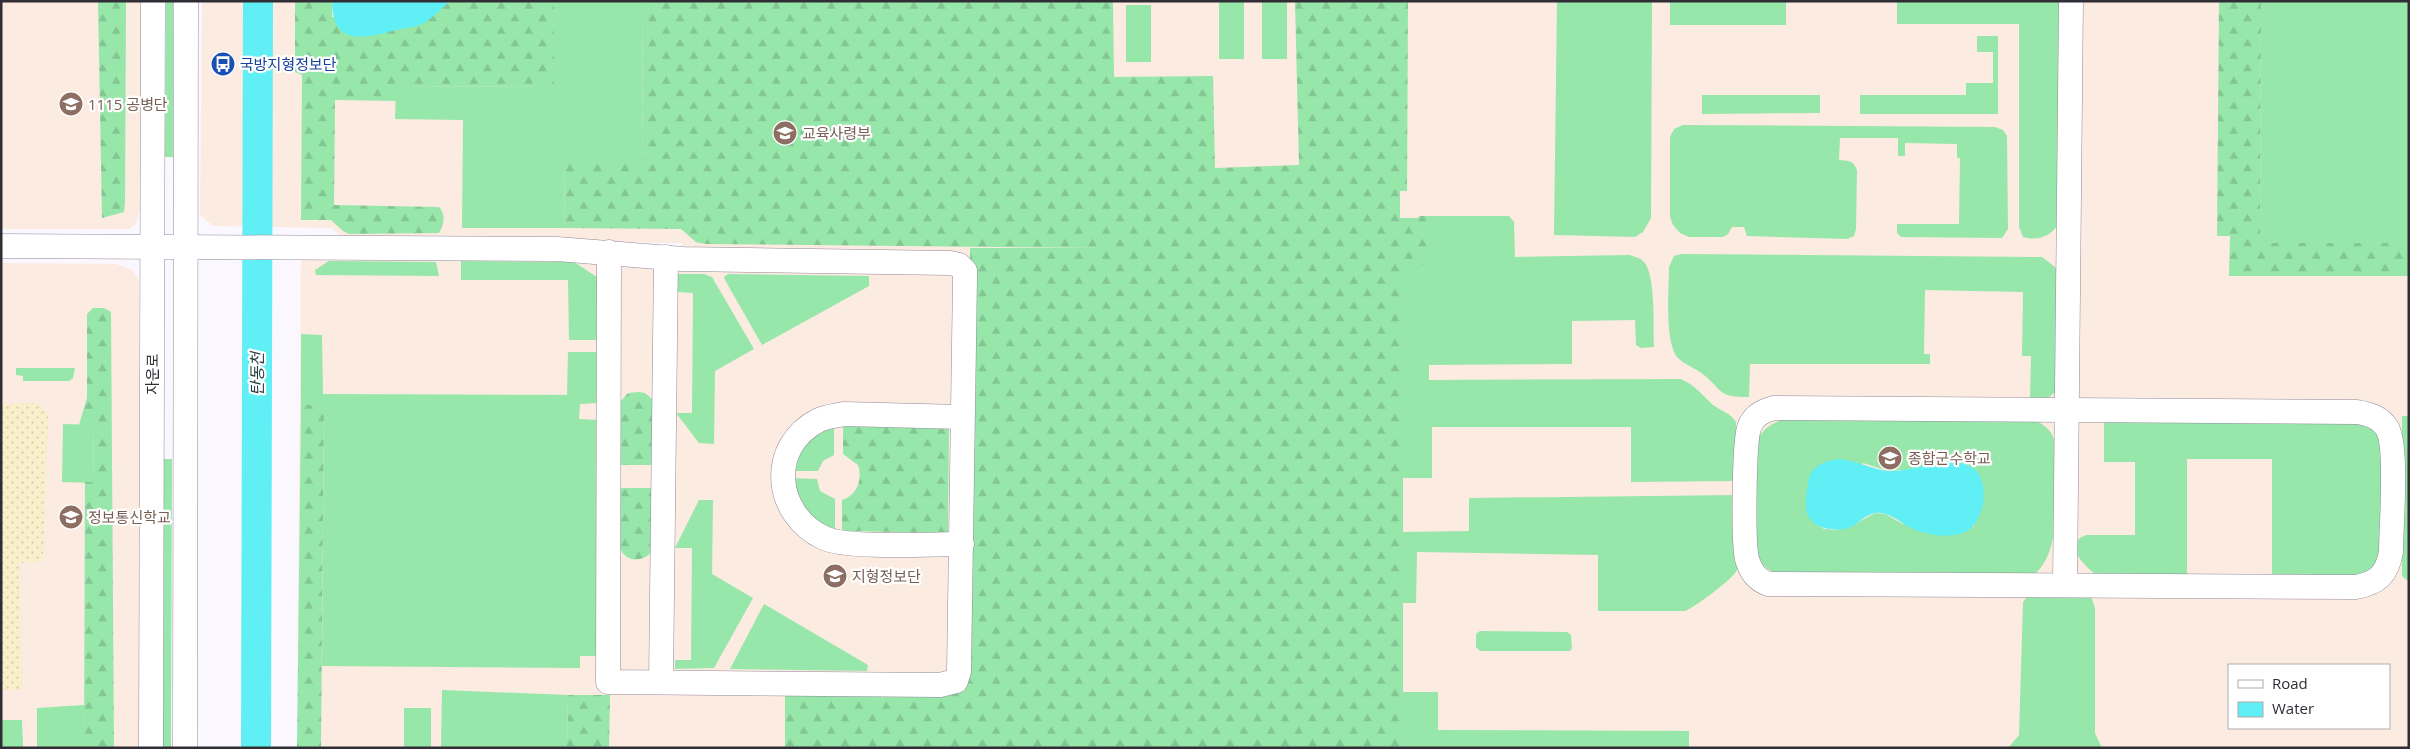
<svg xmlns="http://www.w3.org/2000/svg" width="2410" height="749" viewBox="0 0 2410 749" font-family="'Open Sans','Noto Sans KR',sans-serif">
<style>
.education{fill:#fcebe0;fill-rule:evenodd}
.grass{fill:#97e6aa;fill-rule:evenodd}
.forest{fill:url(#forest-firs)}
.sand{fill:url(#sand-dots)}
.water{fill:#60eff4}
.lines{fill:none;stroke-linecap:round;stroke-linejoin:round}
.river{stroke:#60eff4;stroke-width:30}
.minor-casing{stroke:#92899b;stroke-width:25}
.minor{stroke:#fff;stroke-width:24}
.labels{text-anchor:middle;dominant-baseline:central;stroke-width:4.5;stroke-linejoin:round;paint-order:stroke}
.transit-label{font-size:15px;fill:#164399;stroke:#fff;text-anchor:start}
.education-label{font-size:15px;fill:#785e54;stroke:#fff;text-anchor:start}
.street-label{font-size:15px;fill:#312d34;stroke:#fff}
.water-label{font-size:16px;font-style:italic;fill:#243c3d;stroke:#fff}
</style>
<defs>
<pattern id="forest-firs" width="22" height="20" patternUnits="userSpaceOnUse" patternTransform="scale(1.25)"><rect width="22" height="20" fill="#97e6aa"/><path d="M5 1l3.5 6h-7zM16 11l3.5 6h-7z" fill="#83c693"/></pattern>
<pattern id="sand-dots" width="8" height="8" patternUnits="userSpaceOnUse" patternTransform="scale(1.25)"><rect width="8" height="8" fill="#f9efca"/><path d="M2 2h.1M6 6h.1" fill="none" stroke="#d6cdae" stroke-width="1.8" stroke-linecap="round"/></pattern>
</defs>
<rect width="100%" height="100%" fill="#fbf7ff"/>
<g class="education">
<polygon points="1,1 141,1 141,207 136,224 129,229 1,229"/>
<path d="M202 1H2409V748H297L301 256H561L682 268V243L343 239 332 228 213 226 200 215ZM2229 665H2389V728H2229Z"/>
<polygon points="1,263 116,264 132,270 139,280 140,748 1,748"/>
</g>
<g class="grass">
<polygon points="166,1 173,1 173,157 165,157"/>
<polygon points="554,1 643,1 642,164 565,164 564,228 462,228 463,120 395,119 396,86 553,87"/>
<rect x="1219" y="1" width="25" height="58"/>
<rect x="1262" y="1" width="25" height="58"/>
<polygon points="1557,1 1652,1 1651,218 1643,232 1635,237 1554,235"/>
<rect x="1670" y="1" width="116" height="24"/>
<path d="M1897 1H2063L2058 225C2049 237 2038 241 2023 237L2019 227V24H1897Z"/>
<polygon points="2261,1 2409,1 2409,243 2260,243"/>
<rect x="1126" y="5" width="25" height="57"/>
<polygon points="1977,36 1998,36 1998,114 1860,114 1860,95 1966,95 1966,83 1993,83 1993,52 1977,52"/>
<polygon points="1702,95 1820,95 1820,113 1702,114"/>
<path d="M1683 125 1995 127 2003 130 2007 136 2008 229 2002 238 1901 237 1897 233V224H1959L1960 158H1957V144L1905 143V156H1898V138H1840L1839 160C1849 161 1853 160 1857 170L1856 229 1854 236 1847 239 1747 236 1744 227H1732L1728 234 1723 237H1689L1680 233 1673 225 1670 217V137L1674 129Z"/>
<path d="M1426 216H1509L1514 222 1515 257 1630 255C1635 257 1641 258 1644 262 1656 276 1653 327 1654 347L1641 348 1636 345 1635 320 1572 321V364L1429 365V380L1681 379C1695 385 1702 395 1713 405 1721 411 1731 413 1736 422V481L1631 482V427H1432V478H1403V265H1426Z"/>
<path d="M1681 254 2042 257 2055 267 2059 275V389L2048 398 2030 399 2031 356H2022L2023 292 1925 290 1924 354H1930V364H1750L1749 397C1718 397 1724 392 1704 375 1696 368 1685 365 1678 358 1664 342 1669 289 1669 267L1674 256Z"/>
<polygon points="329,261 436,262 439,276 316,275 315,270"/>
<polygon points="461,261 574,262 600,279 600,340 569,340 568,280 461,280"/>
<polygon points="677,274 704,274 712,277 754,349 715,371 714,444 699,443 676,413 692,413 693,293 677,292"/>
<polygon points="728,274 869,276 869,286 762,345 725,280 724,277"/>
<polygon points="301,334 322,335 323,394 567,395 568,352 596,352 599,354 598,403 580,404 579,419 598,420 597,656 580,656 580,668 322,666 324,405 301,405"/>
<polygon points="16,368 75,368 73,378 69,381 23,381 23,376 16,375"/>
<polygon points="2402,416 2409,416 2409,582 2402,576"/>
<path d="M1789 418 2032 419C2043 424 2053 430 2055 443 2057 453 2055 465 2055 474 2054 506 2061 550 2035 574L1780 575C1773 572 1766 569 1761 562 1749 542 1756 468 1756 443 1763 427 1773 422 1789 418ZM1863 463 1888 471 1903 470 1983 487C1982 501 1982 514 1973 527L1903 524 1885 514 1875 513 1857 523 1836 530 1824 529 1815 523Z"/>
<path d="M2104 422 2361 424C2372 428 2377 431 2381 443L2382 550 2375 568 2354 576 2272 574V459H2187V574L2098 576C2085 567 2061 544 2086 535H2135V462H2104Z"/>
<polygon points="63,424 94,425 93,483 62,482"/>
<polygon points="834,424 834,455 823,461 818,471 789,471 799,446"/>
<polygon points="164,459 172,459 171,748 163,748"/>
<polygon points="788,478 817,479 820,491 835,499 835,531 813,522"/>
<path d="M1737 495V570C1733 579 1695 607 1685 611H1598V555L1417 552 1416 603H1402V532L1469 531V498Z"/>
<polygon points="699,500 713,500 712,574 753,598 714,668 675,669 675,660 691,660 692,548 675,548"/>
<polygon points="2087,595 2092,599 2095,608 2095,733 2102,748 2008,748 2019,735 2023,602 2027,597"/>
<polygon points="764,604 868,665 867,671 730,669"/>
<polygon points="1480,631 1567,632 1571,635 1572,648 1570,651 1480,651 1476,647 1476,634"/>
<polygon points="442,690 568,695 567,748 441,748"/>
<polygon points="1403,692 1438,692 1438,730 1689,731 1689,748 1401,748 1403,744"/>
<polygon points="84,705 84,748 37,748 37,708"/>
<rect x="404" y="708" width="27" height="40"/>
<polygon points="1,720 22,720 23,748 1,748"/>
</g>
<g class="forest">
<polygon points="98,1 126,1 125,203 124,212 102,218"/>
<path d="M295 1H332V17L424 23 450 1H554V87L396 86V101L335 100 334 205 439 207C446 214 444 226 439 233L349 234 343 231 331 220H301L302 75 295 72Z"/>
<polygon points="643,1 1113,1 1114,77 1213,76 1215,168 1299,165 1295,1 1408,1 1407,191 1400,191 1400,218 1418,218 1419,216 1426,216 1426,265 1403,265 1403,744 1401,748 785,748 785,691 967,678 970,248 1103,248 705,244 696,242 681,229 564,228 565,164 642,164"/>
<polygon points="2219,1 2261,1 2260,243 2409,243 2409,276 2229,276 2230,236 2217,236"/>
<polygon points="93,308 104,308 111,312 114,748 84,748 85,482 93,482 94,425 79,425 87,398 87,314"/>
<polygon points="639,392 645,393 653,400 656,465 619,465 621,401 628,393"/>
<polygon points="301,405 324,405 321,748 297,748"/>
<path d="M843 422 949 424 948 533 842 531V500C857 496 863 479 858 465L843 454Z"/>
<path d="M619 488H656L653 551C642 563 625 563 619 546Z"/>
<polygon points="568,695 610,695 609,748 567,748"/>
</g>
<polygon class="sand" points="32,403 41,405 48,416 43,561 19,563 22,689 1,690 1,404"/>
<g class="water">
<path d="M332 1H450C442 8 434 16 426 22 418 27 405 28 396 30 363 39 332 46 332 1Z"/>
<path d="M1838 459C1857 460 1872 470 1889 471 1915 472 1946 454 1971 467 1992 478 1985 524 1965 532 1950 539 1927 535 1913 529 1901 524 1890 511 1875 513 1865 515 1858 524 1849 528 1834 532 1812 529 1807 513 1805 505 1806 498 1807 490 1808 485 1808 480 1810 475 1815 464 1827 461 1838 459Z"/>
</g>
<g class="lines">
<polyline class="river" points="256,748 258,1"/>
<defs>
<g id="minor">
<polyline points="1,246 557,249 683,259 950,263 959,265 965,271 965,278 959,671 956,681 940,685 608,682 609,252"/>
<path d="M1774 408 2357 412C2369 414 2380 417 2387 428 2398 446 2391 527 2391 552 2387 574 2378 583 2356 587L1768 584C1756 579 1751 572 1747 559 1743 543 1744 444 1749 428 1753 416 1762 411 1774 408Z"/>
<path d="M961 417 844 414C836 416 827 416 819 420 767 446 774 515 824 538 848 549 931 544 962 544"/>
<polyline points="2065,584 2071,1"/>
<polyline points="661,682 666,257"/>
<polyline points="151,748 153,1"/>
<polyline points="185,748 186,1"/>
</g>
</defs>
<use href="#minor" class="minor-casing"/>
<use href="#minor" class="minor"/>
</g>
<defs>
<symbol id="bus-disc" viewBox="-11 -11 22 22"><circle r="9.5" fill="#1a4fb4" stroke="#fff"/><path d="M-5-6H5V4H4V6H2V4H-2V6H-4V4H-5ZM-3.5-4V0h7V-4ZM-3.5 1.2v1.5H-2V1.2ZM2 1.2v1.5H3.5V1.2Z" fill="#fff"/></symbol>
<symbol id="university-disc" viewBox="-11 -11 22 22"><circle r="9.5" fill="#8d6e63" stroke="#fff"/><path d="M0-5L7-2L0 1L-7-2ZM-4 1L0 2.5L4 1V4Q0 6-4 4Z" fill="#fff"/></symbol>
</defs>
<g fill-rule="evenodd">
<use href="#bus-disc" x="209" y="50" width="28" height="28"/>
<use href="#university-disc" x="57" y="90" width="28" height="28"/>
<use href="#university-disc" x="771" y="119" width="28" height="28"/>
<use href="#university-disc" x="1876" y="444" width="28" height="28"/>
<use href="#university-disc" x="57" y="503" width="28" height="28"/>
<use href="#university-disc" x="821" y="562" width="28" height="28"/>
</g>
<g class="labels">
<g class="transit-label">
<text x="240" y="64">국방지형정보단</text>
</g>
<g class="education-label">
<text x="88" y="104">1115 공병단</text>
<text x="802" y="133">교육사령부</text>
<text x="1908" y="458">종합군수학교</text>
<text x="88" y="517">정보통신학교</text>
<text x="852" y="576">지형정보단</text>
</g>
<g class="street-label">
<text transform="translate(152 374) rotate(-90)">자운로</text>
</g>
<g class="water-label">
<text transform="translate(257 374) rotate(-90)">탄동천</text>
</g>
</g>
<rect width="2410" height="749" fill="none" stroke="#312d34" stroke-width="5"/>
<rect x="2228" y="664" width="162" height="65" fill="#ffffff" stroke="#adabae"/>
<rect x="2238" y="680" width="25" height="8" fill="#ffffff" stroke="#adabae"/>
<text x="2272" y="689" font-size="15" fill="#312d34">Road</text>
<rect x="2238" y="702" width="25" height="15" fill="#60eff4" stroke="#adabae"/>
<text x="2272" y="714" font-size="15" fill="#312d34">Water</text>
</svg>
